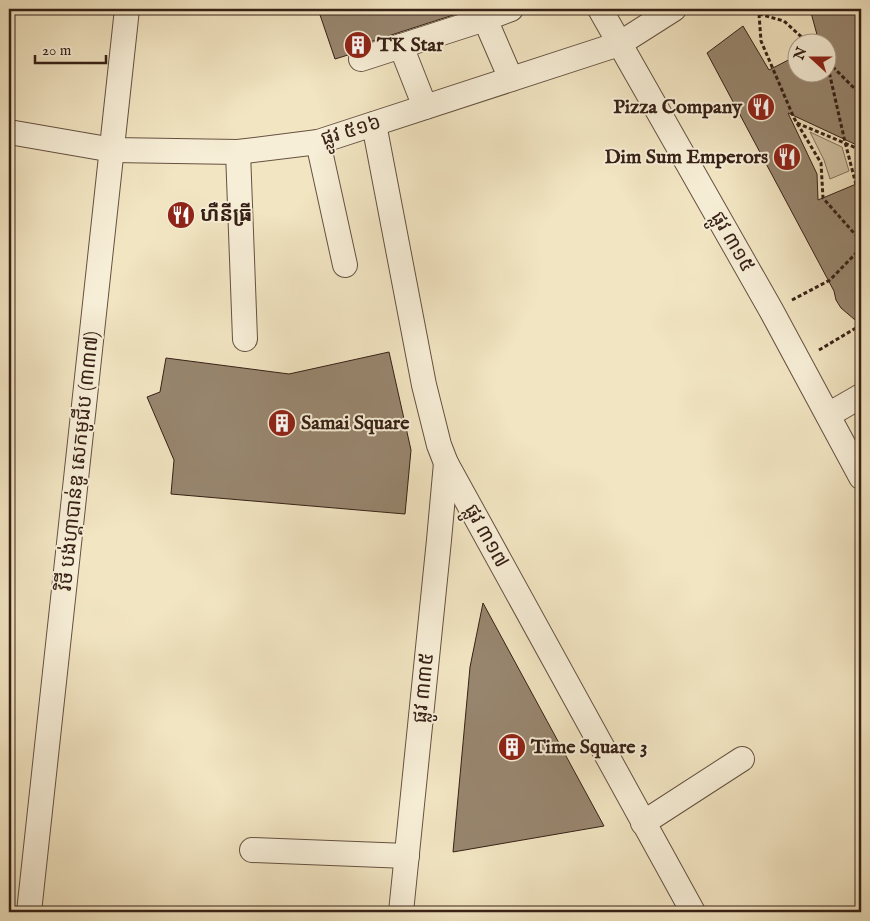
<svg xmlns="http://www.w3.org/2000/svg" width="870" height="921" viewBox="0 0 870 921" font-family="'IM FELL English','Noto Sans Khmer',serif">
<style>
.green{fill:#d2c4a5;stroke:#84725e}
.building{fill:#98866f;stroke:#362016}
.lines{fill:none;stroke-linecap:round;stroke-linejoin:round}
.minor-casing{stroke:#655141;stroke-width:26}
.path{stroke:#362016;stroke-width:3;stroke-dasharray:4 2.5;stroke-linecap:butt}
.minor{stroke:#f7eed7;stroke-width:24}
.labels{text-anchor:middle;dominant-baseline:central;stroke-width:4;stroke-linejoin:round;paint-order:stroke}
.poi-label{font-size:20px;font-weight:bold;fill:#362016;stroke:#f7eed7;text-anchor:start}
.street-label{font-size:20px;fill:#362016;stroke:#f7eed7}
</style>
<rect width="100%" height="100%" fill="#f2e5c2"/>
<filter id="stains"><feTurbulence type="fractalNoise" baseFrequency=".004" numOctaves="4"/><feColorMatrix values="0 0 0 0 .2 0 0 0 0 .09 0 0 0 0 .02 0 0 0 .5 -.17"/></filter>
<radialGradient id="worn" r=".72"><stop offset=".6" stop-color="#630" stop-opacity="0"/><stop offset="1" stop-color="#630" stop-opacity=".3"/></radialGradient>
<polygon class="green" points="810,132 842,147 849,171 830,179 824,160"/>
<g class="building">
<polygon points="318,9 472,9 357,46 351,49 348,55 335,59"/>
<polygon points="810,9 861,9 861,147 788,113 817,174 818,200 861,182 861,325 841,308 836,300 834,291 707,53 743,26 769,70 798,55 798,72 828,72 828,42 819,42"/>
<polygon points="389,352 411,450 405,514 171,494 174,460 147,397 160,392 166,358 289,374"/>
<polygon points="483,603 604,826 453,852 470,667"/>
</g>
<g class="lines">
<defs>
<g id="minor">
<polyline points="600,9 771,310 861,477"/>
<polyline points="485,19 511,79"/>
<polyline points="401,46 425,107"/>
<polyline points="361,59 485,19 511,9"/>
<polyline points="374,124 424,385 439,445 446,463 693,912"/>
<polyline points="9,132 113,150 238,152 318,142 619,44 674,9"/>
<polyline points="318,142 345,265"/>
<polyline points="238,152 245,339"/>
<polyline points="828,415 861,396"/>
<polyline points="643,823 742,759"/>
<polyline points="252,850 407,856"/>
<polyline points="29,912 127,9"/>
<polyline points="401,912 439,540 446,463"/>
</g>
</defs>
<use href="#minor" class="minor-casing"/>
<g class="path">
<polyline points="755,9 759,14 761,41 794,118 821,163 823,198 861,241"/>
<polyline points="759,14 784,21 807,42"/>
<polyline points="828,62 861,95"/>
<polyline points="828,67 845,142 861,204"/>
<polyline points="797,123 861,150"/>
<polyline points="792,300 830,280 861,248"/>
<polyline points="819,350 861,325"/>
</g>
<use href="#minor" class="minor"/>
</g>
<defs>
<symbol id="building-disc" viewBox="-11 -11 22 22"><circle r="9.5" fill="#8f2418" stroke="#f7eed7"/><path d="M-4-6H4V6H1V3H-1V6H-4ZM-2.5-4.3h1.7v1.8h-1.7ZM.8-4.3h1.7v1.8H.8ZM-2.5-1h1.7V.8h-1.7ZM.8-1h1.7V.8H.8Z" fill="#fff"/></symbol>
<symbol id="restaurant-disc" viewBox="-11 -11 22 22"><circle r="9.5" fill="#8f2418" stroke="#f7eed7"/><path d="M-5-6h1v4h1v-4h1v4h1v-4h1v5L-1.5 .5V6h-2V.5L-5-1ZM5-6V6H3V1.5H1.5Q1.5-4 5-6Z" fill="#fff"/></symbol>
</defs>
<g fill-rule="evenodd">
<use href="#building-disc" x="342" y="29" width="32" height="32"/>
<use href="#restaurant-disc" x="745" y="91" width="32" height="32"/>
<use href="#restaurant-disc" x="771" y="141" width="32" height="32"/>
<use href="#restaurant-disc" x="165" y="199" width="32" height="32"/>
<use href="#building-disc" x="266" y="407" width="32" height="32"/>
<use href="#building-disc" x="496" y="731" width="32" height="32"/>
</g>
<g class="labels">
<g class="poi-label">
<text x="377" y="45">TK Star</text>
<text x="742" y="107" text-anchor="end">Pizza Company</text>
<text x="768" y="157" text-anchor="end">Dim Sum Emperors</text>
<text x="200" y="215">ហឺនីធ្រី</text>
<text x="301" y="423">Samai Square</text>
<text x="531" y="747">Time Square 3</text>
</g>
<g class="street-label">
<text transform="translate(351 131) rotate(-17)">ផ្លូវ ៥១៦</text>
<text transform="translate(732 242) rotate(60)">ផ្លូវ ៣១៥</text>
<text transform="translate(79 461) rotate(-84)">វិថី បង់ហ្គាបាន់ឌូ សេកមូជីប (៣៣៧)</text>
<text transform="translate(486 536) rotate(61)">ផ្លូវ ៣១៧</text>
<text transform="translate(424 688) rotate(-84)">ផ្លូវ ៣៣៥</text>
</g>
</g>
<rect width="870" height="921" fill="none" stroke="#f2e5c2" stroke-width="30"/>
<rect x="10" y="10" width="850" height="901" fill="none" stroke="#362016" stroke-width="2.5"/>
<rect x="15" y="15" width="840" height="891" fill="none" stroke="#362016"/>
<g transform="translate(812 58) rotate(291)"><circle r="24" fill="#f7eed7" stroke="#aa9c8a"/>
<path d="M0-4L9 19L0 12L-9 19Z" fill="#8f2418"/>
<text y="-8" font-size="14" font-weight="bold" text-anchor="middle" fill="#362016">N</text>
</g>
<path d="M35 55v8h71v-8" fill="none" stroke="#362016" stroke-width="2.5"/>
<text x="42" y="55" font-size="15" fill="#362016" stroke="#f7eed7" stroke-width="4" paint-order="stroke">20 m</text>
<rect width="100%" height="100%" filter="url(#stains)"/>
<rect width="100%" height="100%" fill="url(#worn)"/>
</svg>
